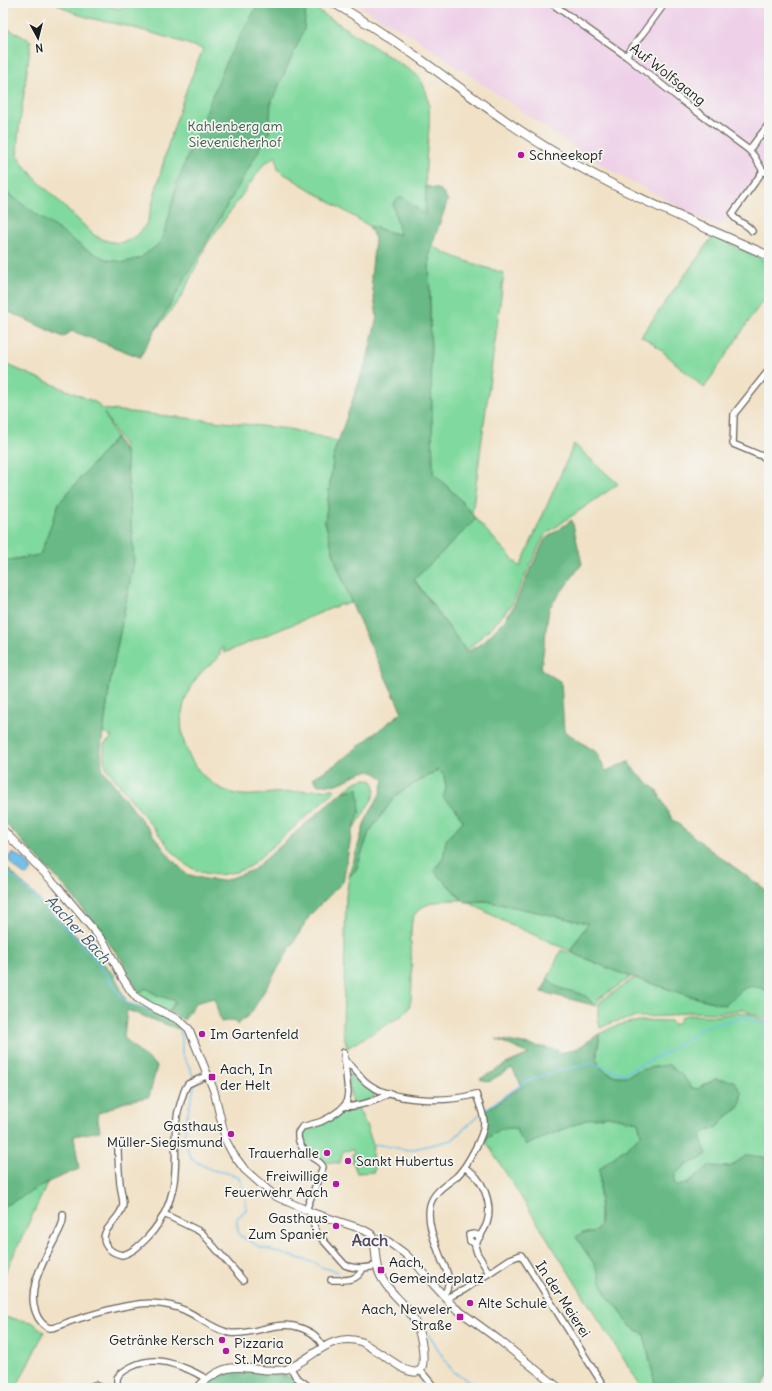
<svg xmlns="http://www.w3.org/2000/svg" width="772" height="1391" viewBox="0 0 772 1391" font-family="Delius,sans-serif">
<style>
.built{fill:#eed0e8}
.green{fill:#80d99e;stroke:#4e7a5d}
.forest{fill:#68b985;stroke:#426a50}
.water{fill:#72c1ed;stroke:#476e84}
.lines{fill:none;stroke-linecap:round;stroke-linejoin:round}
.stream{stroke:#72c1ed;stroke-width:1.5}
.minor-casing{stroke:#676158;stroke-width:8}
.major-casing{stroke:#676158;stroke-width:9}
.highway-casing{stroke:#676158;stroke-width:10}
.minor{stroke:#fff;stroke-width:5.5}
.major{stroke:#fff;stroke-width:7}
.highway{stroke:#fff;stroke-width:8}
.poi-dot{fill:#b5179e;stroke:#f6f6f2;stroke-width:1.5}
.labels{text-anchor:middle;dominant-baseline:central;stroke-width:3.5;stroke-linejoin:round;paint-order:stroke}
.street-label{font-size:14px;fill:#1c1c1c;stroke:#f6f6f2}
.park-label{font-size:14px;fill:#3f5e4a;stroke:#f6f6f2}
.poi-label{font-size:14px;fill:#1c1c1c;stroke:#f6f6f2;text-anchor:start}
.water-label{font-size:15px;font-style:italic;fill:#3a5665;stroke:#f6f6f2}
.quarter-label{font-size:16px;font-weight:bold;fill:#544761;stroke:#f6f6f2}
</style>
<rect width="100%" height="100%" fill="#f6f6f2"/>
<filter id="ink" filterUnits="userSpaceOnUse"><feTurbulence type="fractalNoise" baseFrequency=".025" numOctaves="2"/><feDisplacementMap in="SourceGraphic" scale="8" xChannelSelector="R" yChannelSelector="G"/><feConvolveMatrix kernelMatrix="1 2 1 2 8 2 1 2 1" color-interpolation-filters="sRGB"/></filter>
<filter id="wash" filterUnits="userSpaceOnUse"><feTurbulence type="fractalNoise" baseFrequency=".012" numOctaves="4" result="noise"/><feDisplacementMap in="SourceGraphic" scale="16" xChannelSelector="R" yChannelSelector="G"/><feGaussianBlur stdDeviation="0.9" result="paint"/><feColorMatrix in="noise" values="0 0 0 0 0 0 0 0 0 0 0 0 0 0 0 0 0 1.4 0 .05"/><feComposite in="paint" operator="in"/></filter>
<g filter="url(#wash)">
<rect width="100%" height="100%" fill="#f1e2c7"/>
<polygon class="built" points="353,3 769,3 769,174 763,171 732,214 718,227 617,174 577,149 416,38"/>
<g class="green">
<path d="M56 3C67 3 80 2 91 3 111 5 117 13 138 3H259L243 32 265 3H311L310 7H313L417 75C437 98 427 136 426 164 425 181 426 199 426 216L393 204 401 235 369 226 278 170 276 156 264 164 207 244 181 297 142 348 3 292V26L31 41 18 137 17 154 23 164 38 181 94 235C116 248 136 245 148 220L168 145 187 88 203 49C182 42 160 35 138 29 110 21 80 20 56 3Z"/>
<polygon points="713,236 769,262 769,291 704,388 654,344 641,336"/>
<path d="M432 244C439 254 490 269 504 273L472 514 457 496 433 473 429 253Z"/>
<path d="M3 363 97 403 102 409 289 429 338 441 334 453 325 522 336 562 352 603 339 605 224 653 223 647C220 651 220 654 218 658 216 662 209 665 206 668 197 676 190 686 186 698 170 740 198 789 242 795 252 796 263 794 273 793 293 792 313 790 334 789V792L249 867 236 872 219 875 210 874 200 872 186 865 173 852 107 769 104 760V744L111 739V736L103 733 110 683 134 561 126 455 123 444 104 413 116 437 59 503 40 555 3 561Z"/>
<polygon points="574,444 618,484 550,531 543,538 512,604 498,621 466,651 414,579 476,519 520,567"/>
<path d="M438 770 444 776 446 788 444 798 455 808 463 821 446 840 443 858 434 871 462 900C445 900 417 901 412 921 411 926 411 932 411 937L409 938 411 943C411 957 414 996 409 1007 407 1012 403 1015 398 1018L347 1048 343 1030 346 896 349 877 356 870 369 832 397 794Z"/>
<polygon points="366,779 372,780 375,787 374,796 352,832 360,810 342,792 358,781"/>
<polygon points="486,901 588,923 570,951 501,920 468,902"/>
<path d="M561 950 569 953 570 952 615 971 631 977 599 999 596 1006 593 1005C586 990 566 994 554 986 552 984 549 981 548 978Z"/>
<path d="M634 978 683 994 724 1005C745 991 741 980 769 991V1021L742 1009 718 1013 685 1012 670 1016 637 1017 613 1022 600 1028C598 1019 596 1009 601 1001Z"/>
<polygon points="145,988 157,995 176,1001 169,1012 151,1003 139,993"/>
<path d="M738 1012 750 1014 769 1024V1166L764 1157 741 1159 730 1167 709 1166 686 1184 678 1186 674 1183 675 1174 686 1165 700 1159 707 1154 701 1140V1134L709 1129 717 1128 726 1117 738 1109 741 1102V1092L734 1082 715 1079 698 1089 692 1088 683 1076 669 1065C659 1067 650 1068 641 1071 636 1072 631 1075 626 1076 615 1078 598 1071 597 1059 596 1050 600 1043 599 1034 605 1031 611 1028 616 1026 633 1020 653 1020 670 1021L673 1024H677L681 1017 687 1015 717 1016Z"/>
<polygon points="354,1073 374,1091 374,1098 352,1105 348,1075"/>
<path d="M358 1108 367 1127 373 1145 372 1157 375 1164 374 1172 357 1173 352 1160 353 1159 352 1154 354 1153 353 1150 343 1151 340 1163 322 1162 317 1159 304 1146 298 1131 300 1130C316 1131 328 1119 342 1113 347 1111 353 1110 358 1108Z"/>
<polygon points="608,1116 638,1122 641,1134 635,1141 600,1168 600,1225 593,1233 582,1233 583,1248 595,1265 606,1295 619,1309 630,1326 644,1334 656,1388 642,1388 485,1140 500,1129 516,1128 518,1135 533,1142 588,1119"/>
<polygon points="48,1182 7,1269 3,1276 3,1207"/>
<polygon points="3,1317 32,1322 44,1332 16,1388 3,1388"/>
</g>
<g class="forest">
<polygon points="259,3 297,3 306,7 304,30 271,103 269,133 140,357 72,331 63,337 3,309 3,190 87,250 108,260 125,262 140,258 158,245 166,228 177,182 228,58"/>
<path d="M426 186 441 190 448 200 429 253 433 473 457 496 476 519 414 580 467 652 482 643 504 621 512 609 545 539 572 520 582 564 549 608 541 669 561 682 564 731 596 752 606 771 629 761 630 765 639 775 657 791 672 819 709 849 769 892V928H763L769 932V991C742 980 745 991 724 1005L683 994 615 971 570 952 588 923 486 901 465 902 434 871 443 858 446 840 463 821 455 808 443 798 446 788 444 776 438 770 397 794 369 832 356 870 349 877 365 822 380 794 384 780C367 761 355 778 337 784 331 785 324 785 318 785L313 778 336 764 402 712 381 668 353 607 336 562 325 522 334 453 368 356 377 317 371 277 375 239 369 226 400 235 393 204 397 199 403 197 425 215Z"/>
<polygon points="116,437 126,455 134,561 110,683 101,748 102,769 170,857 186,874 205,879 223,881 253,870 342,792 358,788 360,810 352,832 343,882 310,915 251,1013 237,1025 235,1020 221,1022 214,998 195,1003 184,1020 169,1012 175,1001 157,995 146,988 139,993 121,959 67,889 3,821 3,561 40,555 59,503"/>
<polygon points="3,864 114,974 127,1003 164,1015 182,1024 178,1029 127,1010 124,1037 139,1052 157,1066 149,1097 127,1101 97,1114 100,1131 74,1136 79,1169 48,1182 3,1207"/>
<path d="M548 978C560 997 583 985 593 1005L542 992Z"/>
<path d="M599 1034C600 1043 596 1050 597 1059 598 1071 615 1078 626 1076 632 1075 636 1072 641 1070 650 1067 659 1066 669 1065L683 1076 692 1088 698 1089 715 1079 734 1081 741 1092V1102L737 1109 726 1117 717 1128 709 1129 702 1134 701 1140 707 1154 700 1159 686 1165 675 1174 674 1183 678 1186 686 1184 709 1166 730 1167 747 1155 764 1157 769 1166V1374L762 1388H656L644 1334 630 1326 619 1309 606 1295 595 1265 576 1237 582 1233H593L600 1225V1168L635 1141 641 1134 638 1122 608 1116 588 1119 526 1145 518 1135 516 1128 500 1129 485 1140 486 1110 522 1086 512 1068 491 1080 490 1082 480 1079 506 1064 529 1054 496 1039 558 1050 559 1054 578 1048Z"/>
<path d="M243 1370C264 1372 290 1371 304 1388H202C215 1375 226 1371 243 1370Z"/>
</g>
<polygon class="water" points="11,854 14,854 24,859 31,868 31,871 26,875 23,874 10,863 9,857"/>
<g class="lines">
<g class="stream">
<polyline points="3,867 47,908 93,957 127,1003 153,1011"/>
<polyline points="178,1023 182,1039 182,1054 190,1068 194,1079"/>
<polyline points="195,1083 186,1120 184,1137 191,1159 212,1170 232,1174 239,1178 245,1194 246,1210 237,1218 237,1225 239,1235 260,1247 315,1263 321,1267 338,1272"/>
<polyline points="484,1110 525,1082 561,1070 592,1063 623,1074 667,1052 704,1027 745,1017 769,1026"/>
<polyline points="375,1144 409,1150 452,1140 480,1114"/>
<polyline points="428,1334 453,1372 484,1388"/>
</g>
</g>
</g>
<g filter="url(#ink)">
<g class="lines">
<defs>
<g id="minor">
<polyline points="551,3 626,56 681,100 749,150 754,156 763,171"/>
<polyline points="626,56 665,3"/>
<polyline points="749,150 769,124"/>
<path d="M752 231C747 223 735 222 732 214L763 171 769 174"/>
<polyline points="769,370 734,414 733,444 769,459"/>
<polyline points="3,839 8,835"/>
<path d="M345 1061C354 1066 359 1077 367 1083 392 1102 446 1103 476 1094 479 1104 484 1113 484 1123 484 1136 466 1168 456 1177 446 1185 434 1191 430 1205 426 1223 436 1245 442 1261 445 1267 448 1272 448 1278 449 1285 447 1291 443 1295"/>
<path d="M344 1106C355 1108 380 1100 389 1093"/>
<path d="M118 1149C118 1161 119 1172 120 1184 121 1191 123 1198 123 1205 121 1221 94 1231 108 1248 112 1252 117 1254 122 1255 132 1253 140 1245 147 1238 164 1220 174 1196 175 1171 177 1145 172 1127 181 1101 183 1095 184 1089 188 1084L208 1075"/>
<path d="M465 1168C483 1177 493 1204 487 1223 484 1231 478 1238 475 1246L477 1253 489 1273"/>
<path d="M306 1210 323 1167C321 1162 317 1161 313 1158 305 1152 297 1143 298 1133L302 1127 320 1122 330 1117 340 1110 346 1104 348 1093 344 1052"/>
<path d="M313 1213V1222L316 1232 345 1265C354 1269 367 1268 376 1266"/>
<path d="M63 1214C64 1224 59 1230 55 1239 44 1261 26 1289 36 1313 38 1319 44 1327 50 1328 57 1328 65 1323 71 1321 91 1315 112 1308 132 1305 151 1301 175 1304 192 1314 204 1321 215 1330 230 1333 254 1336 276 1319 301 1328 314 1333 317 1336 323 1347"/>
<polyline points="164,1214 199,1231 203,1234 243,1280"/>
<polyline points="476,1244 470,1241 469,1235 474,1234 481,1236"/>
<path d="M331 1280C344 1280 358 1282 363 1268"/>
<polyline points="446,1298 464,1290 510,1259 521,1255 605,1388"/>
<polyline points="290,1367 296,1377 311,1388"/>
<polyline points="420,1370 435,1388"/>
<polyline points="86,1388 95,1385 103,1388"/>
<path d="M117 1388V1378C120 1373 125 1370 131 1367 149 1358 163 1360 182 1367 190 1370 199 1374 206 1379"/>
</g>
<g id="major">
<path d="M3 830 56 885 97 934 105 944 122 977 131 991 137 998 150 1006 179 1020 189 1029 214 1091 226 1141 233 1154 245 1170 262 1185 275 1196 313 1213 362 1229 371 1234C378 1245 373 1261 380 1275 386 1288 396 1296 405 1306 416 1320 422 1336 423 1354 423 1359 424 1365 421 1369 417 1375 409 1371 404 1369L362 1342C331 1331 313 1359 287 1369 280 1371 272 1370 265 1370 232 1366 223 1364 197 1388"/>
<polyline points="374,1240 386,1240 404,1253 419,1267 431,1282 454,1307 499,1340 559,1388"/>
<polyline points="766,1388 769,1381"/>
</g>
<path id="highway" d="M334 3C361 19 387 36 413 54 461 88 508 125 559 155 626 195 698 224 769 256"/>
</defs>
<use href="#minor" class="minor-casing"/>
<use href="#major" class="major-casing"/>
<use href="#highway" class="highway-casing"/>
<use href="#minor" class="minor"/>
<use href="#major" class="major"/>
<use href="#highway" class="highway"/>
</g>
</g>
<g class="poi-dot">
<circle cx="521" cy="155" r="4"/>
<circle cx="202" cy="1034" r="4"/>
<rect x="208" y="1073" width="8" height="8" rx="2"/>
<circle cx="231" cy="1134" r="4"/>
<circle cx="327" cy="1153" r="4"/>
<circle cx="348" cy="1161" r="4"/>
<circle cx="336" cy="1184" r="4"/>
<circle cx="336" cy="1226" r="4"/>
<rect x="377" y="1266" width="8" height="8" rx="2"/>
<circle cx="470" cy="1303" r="4"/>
<rect x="456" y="1313" width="8" height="8" rx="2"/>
<circle cx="222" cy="1340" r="4"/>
<circle cx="226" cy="1351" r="4"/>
</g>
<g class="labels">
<g class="street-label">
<text transform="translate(668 74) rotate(38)">Auf Wolfsgang</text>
<text transform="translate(563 1299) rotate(57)">In der Meierei</text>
</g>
<g class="park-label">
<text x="235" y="126">Kahlenberg am<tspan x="235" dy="16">Sievenicherhof</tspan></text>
</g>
<g class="poi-label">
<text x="529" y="155">Schneekopf</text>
<text x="210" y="1034">Im Gartenfeld</text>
<text x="220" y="1069">Aach, In<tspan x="220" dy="16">der Helt</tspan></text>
<text x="223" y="1126" text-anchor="end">Gasthaus<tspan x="223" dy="16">Müller-Siegismund</tspan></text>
<text x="319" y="1153" text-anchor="end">Trauerhalle</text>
<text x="356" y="1161">Sankt Hubertus</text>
<text x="328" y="1176" text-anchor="end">Freiwillige<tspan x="328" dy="16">Feuerwehr Aach</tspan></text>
<text x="328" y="1218" text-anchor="end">Gasthaus<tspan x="328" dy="16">Zum Spanier</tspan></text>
<text x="389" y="1262">Aach,<tspan x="389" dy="16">Gemeindeplatz</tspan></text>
<text x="478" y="1303">Alte Schule</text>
<text x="452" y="1309" text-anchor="end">Aach, Neweler<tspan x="452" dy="16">Straße</tspan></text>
<text x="214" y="1340" text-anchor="end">Getränke Kersch</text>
<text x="234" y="1343">Pizzaria<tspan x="234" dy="16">St. Marco</tspan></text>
</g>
<g class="water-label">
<text transform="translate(78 929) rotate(47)">Aacher Bach</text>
</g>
<g class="quarter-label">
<text x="370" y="1240">Aach</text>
</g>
</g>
<rect width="772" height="1391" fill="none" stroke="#f6f6f2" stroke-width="16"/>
<g transform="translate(38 38) rotate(173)" stroke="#f6f6f2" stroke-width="3" paint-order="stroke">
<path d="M0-3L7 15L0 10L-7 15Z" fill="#1c1c1c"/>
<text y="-6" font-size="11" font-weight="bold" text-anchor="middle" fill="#1c1c1c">N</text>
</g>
</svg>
